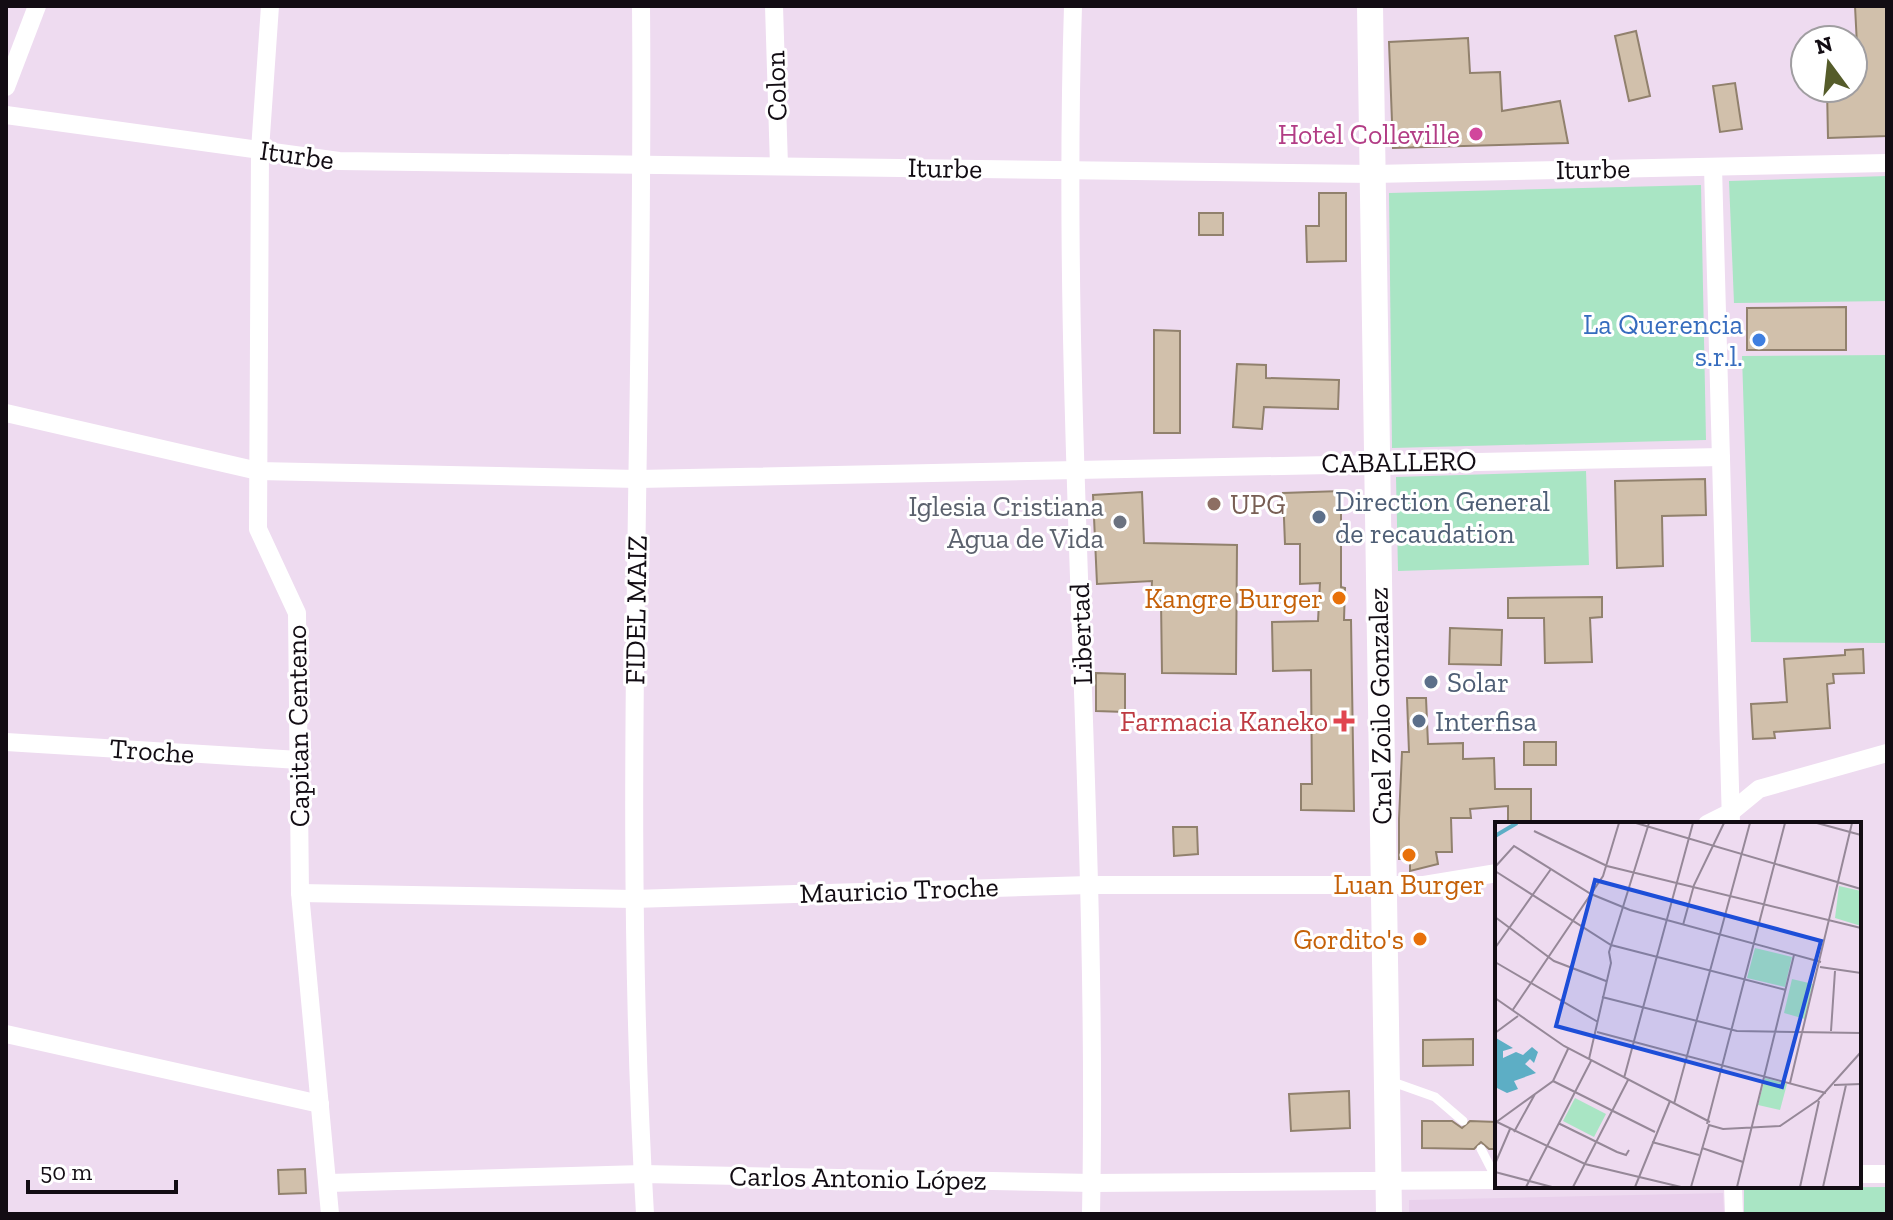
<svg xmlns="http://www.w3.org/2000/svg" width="1893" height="1220" viewBox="0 0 1893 1220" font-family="'Zilla Slab',serif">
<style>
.built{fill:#e9d0ec}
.green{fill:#a9e5c4}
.building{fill:#d1c0ab;stroke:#91816d;stroke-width:2}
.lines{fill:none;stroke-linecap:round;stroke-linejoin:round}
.service{stroke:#fff;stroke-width:9}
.minor{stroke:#fff;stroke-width:18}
.secondary{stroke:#fff;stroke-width:26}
.hotel-dot{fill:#d1479c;stroke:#fff;stroke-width:3}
.shop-dot{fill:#3f7fe0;stroke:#fff;stroke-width:3}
.education-dot{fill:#8d6e63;stroke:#fff;stroke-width:3}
.service-dot{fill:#5c6f8a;stroke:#fff;stroke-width:3}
.worship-dot{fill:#6b7280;stroke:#fff;stroke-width:3}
.food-dot{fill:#e8710a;stroke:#fff;stroke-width:3}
.health-dot{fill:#e0444e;stroke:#fff;stroke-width:3}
.labels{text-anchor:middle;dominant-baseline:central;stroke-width:6;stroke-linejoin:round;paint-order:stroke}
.street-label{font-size:28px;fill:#120c13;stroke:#fff}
.hotel-label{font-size:28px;fill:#b23c85;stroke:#fff;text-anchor:end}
.shop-label{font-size:28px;fill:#366cbe;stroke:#fff;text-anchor:end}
.service-label{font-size:28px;fill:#4e5e75;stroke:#fff;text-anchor:start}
.education-label{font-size:28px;fill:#785e54;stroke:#fff;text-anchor:start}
.worship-label{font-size:28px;fill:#5b616d;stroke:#fff;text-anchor:end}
.food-label{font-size:28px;fill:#c56008;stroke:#fff;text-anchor:end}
.health-label{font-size:28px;fill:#be3a42;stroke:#fff;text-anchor:end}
.inset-river{fill:none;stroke:#5daec5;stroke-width:4}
.inset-road{fill:none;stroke:#968898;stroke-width:2}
.view{fill:#1d4ed8;fill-opacity:0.15;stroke:#1d4ed8;stroke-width:4}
.inset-edge{fill:none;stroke:#120c13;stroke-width:4}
</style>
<rect width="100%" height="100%" fill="#eedbf0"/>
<polygon class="built" points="1723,1193 1724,1214 1409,1214 1409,1200"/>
<g class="green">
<polygon points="1887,176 1887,301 1734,303 1729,181"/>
<polygon points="1701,185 1706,440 1392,448 1389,193"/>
<polygon points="1887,355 1887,643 1751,642 1742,356"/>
<polygon points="1586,471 1589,565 1398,571 1396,477"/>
<polygon points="1887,1187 1887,1214 1744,1214 1744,1188"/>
</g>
<g class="building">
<polygon points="1855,6 1886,6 1887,136 1828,138 1827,88 1853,88 1853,84 1859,84"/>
<polygon points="1636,31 1650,96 1629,101 1615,36"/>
<polygon points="1468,38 1470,73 1500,72 1502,111 1560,101 1568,143 1393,148 1389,42"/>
<polygon points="1735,83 1742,129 1720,132 1713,86"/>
<polygon points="1319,193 1346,193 1346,261 1307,262 1306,226 1319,226"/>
<rect x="1199" y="213" width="24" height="22"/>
<polygon points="1846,307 1846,350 1747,350 1747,308"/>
<polygon points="1154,330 1180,331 1180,433 1154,433"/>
<polygon points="1237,364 1266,365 1266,378 1339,380 1338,409 1264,407 1262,429 1233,427"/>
<polygon points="1705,479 1706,515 1662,516 1663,566 1617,568 1615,481"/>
<polygon points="1341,491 1341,587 1345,588 1344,620 1351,620 1354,811 1301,810 1301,784 1312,784 1311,670 1273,671 1272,622 1318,621 1320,583 1300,584 1300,544 1285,544 1283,493"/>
<polygon points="1142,492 1144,543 1237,545 1236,674 1162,673 1161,601 1151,601 1152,581 1097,584 1093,495"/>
<polygon points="1602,597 1602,617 1590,618 1592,662 1545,663 1544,618 1508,618 1508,598"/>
<polygon points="1450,628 1502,630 1501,665 1449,664"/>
<polygon points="1863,649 1864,673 1833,674 1834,683 1827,684 1830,728 1774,732 1775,738 1753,739 1751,704 1787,702 1784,659 1845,655 1845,650"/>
<polygon points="1096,673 1125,674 1125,712 1096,711"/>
<polygon points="1407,698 1426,698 1428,744 1463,743 1463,759 1494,758 1495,789 1531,789 1531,824 1508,824 1508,806 1470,809 1471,818 1451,818 1452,852 1436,852 1438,864 1410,871 1410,859 1399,859 1399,819 1402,752 1409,752"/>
<rect x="1524" y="742" width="32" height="23"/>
<polygon points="1173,827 1197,827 1198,854 1174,856"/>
<polygon points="1473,1039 1473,1065 1423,1066 1423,1040"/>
<polygon points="1349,1091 1350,1128 1291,1131 1289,1094"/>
<polygon points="1422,1121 1452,1121 1462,1128 1470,1121 1497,1122 1497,1149 1489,1149 1481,1142 1474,1149 1422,1148"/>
<polygon points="305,1169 306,1193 279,1194 278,1170"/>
</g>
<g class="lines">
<g class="service">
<polyline points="1390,1081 1435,1097 1463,1121"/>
<polyline points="1481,1149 1497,1180"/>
</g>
<g class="minor">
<polyline points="270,6 260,150 258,529 297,613 300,893 330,1214"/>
<path d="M641 6C645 409 621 812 645 1214"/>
<polyline points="774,6 779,166"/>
<path d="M1073 6C1060 409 1099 811 1091 1214"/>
<polyline points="6,87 37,6"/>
<polyline points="6,115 339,161 1373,174 1887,163"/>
<polyline points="1713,167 1731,824"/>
<polyline points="6,413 258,471 638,479 1721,457"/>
<polyline points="6,742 299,760"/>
<polyline points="1707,824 1731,812 1759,789 1887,753"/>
<polyline points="300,893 633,899 1089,885 1424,885 1497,873"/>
<polyline points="6,1034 320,1104"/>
<polyline points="1859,1174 1887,1174"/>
<polyline points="329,1183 643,1174 1092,1183 1497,1180"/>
<polyline points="1733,1186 1734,1214"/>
</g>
<polyline class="secondary" points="1370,6 1389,1214"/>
</g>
<circle class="hotel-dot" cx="1476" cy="134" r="8"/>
<circle class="shop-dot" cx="1759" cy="340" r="8"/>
<circle class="education-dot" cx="1214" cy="504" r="8"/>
<g class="service-dot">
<circle cx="1319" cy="517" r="8"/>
<circle cx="1431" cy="682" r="8"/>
<circle cx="1419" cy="721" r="8"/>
</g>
<circle class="worship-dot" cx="1120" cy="522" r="8"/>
<g class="food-dot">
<circle cx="1339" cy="598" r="8"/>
<circle cx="1409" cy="855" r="8"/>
<circle cx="1420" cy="939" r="8"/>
</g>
<path class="health-dot" d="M1340 709h8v8h8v8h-8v8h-8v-8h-8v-8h8z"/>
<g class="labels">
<g class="street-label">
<text transform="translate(776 86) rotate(-92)">Colon</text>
<text transform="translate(297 155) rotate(8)">Iturbe</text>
<text transform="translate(945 168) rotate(1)">Iturbe</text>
<text transform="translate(1593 169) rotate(-1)">Iturbe</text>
<text transform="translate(1399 462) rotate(-1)">CABALLERO</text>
<text transform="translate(636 610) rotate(-89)">FIDEL MAIZ</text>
<text transform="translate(1081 634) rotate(-92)">Libertad</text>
<text transform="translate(1380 706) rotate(-91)">Cnel Zoilo Gonzalez</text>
<text transform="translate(298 726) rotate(-91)">Capitan Centeno</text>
<text transform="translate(152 751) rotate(4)">Troche</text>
<text transform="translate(899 890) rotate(-2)">Mauricio Troche</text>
<text transform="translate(858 1178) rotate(1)">Carlos Antonio López</text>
</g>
<g class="hotel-label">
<text x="1460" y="134">Hotel Colleville</text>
</g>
<g class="shop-label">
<text x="1743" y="324">La Querencia<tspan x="1743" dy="32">s.r.l.</tspan></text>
</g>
<g class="service-label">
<text x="1335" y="501">Direction General<tspan x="1335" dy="32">de recaudation</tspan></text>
<text x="1447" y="682">Solar</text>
<text x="1435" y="721">Interfisa</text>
</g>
<g class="education-label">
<text x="1230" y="504">UPG</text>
</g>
<g class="worship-label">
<text x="1104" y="506">Iglesia Cristiana<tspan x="1104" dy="32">Agua de Vida</tspan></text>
</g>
<g class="food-label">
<text x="1323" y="598">Kangre Burger</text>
<text x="1409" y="884" text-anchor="middle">Luan Burger</text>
<text x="1404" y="939">Gordito's</text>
</g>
<g class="health-label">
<text x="1328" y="721">Farmacia Kaneko</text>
</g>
</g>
<g transform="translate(1495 822)">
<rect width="366" height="366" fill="#eedbf0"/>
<path d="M344 64 366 69V104L340 96ZM260 126 297 135 290 165 252 156ZM297 157 318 162 310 197 289 191ZM270 256 292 262 285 288 263 283ZM80 276 111 292 99 315 68 299Z" fill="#a9e5c4"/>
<path d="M1 216 18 226 8 229V236L21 230 28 233 37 225 43 230 39 241 35 237 30 242 41 251 19 259 23 267 12 271 0 265Z" fill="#5daec5"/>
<path class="inset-river" d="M0 14 22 1"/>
<path class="inset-road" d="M141 1 366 67M322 1 366 13M39 9 112 44 366 106M0 45 19 24 96 72 135 88 326 140M0 49 116 123 291 168M0 95 59 139 111 159M188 103 199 63 229 1M0 126 56 47M0 140 103 200M325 145 366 151M107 175 242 209 366 211M0 176 69 224 215 300M17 189 108 54 124 1M336 209 340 149M102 210 331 271M0 211 23 194M94 237 116 141 114 130 154 1M129 256 198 1M58 259 160 310M295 261 357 1M339 263 366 262M179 282 255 1M2 300 90 342 186 365M0 301 58 259 73 227M63 301 122 330 131 333 134 328M212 302 290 1M19 310 40 272M157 320 204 333M207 326 248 340M0 342 15 307M0 350 57 365M31 365 96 239M78 365 133 258M140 365 175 279M196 365 214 303 228 307 285 304 323 278 366 230M242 365 299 133M305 365 324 279M328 365 351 263"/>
<path class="view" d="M100 58 326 119 287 265 61 204Z"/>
<rect width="366" height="366" class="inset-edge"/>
</g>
<rect width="1893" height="1220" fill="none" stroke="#120c13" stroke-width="16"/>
<g transform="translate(1829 64) rotate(345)"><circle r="38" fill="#ffffff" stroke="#a09ea1" stroke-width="2"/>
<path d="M0-6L14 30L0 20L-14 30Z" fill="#555c2a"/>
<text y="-12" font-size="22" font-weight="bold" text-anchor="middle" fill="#120c13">N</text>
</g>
<path d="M28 1180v12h148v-12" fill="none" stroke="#120c13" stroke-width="4"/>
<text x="40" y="1180" font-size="24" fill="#120c13" stroke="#ffffff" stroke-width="6" paint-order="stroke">50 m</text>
</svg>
